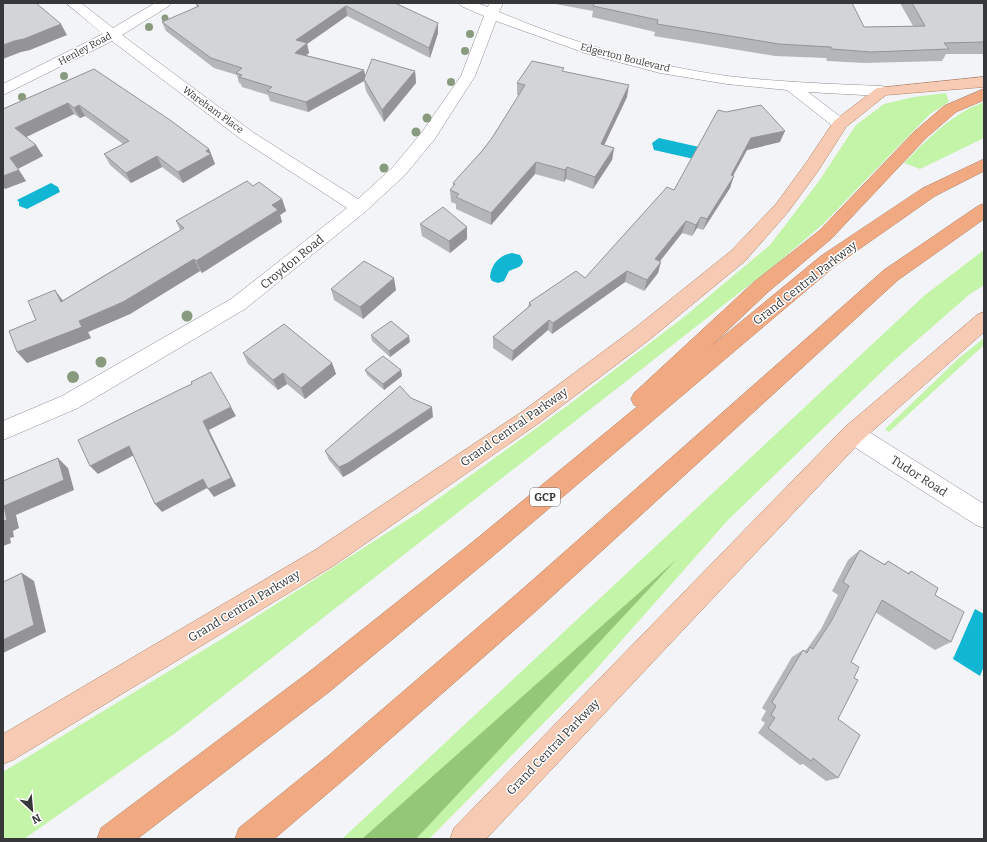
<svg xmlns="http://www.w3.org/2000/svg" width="987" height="842" viewBox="0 0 987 842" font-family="Bitter,serif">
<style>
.green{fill:#c3f4a7}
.forest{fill:#94c876}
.water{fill:#11b6d2}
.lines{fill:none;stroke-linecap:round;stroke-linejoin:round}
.minor-casing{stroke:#8d8e91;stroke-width:1}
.major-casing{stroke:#b08167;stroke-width:1}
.highway-casing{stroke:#b08167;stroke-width:1}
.minor{fill:#fff;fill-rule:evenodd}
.major{fill:#f7cbb3;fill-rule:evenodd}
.highway{fill:#f1a981;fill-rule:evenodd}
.tree{fill:#889b7e}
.wall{fill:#b5b6b9}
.shaded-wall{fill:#949496}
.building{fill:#d3d4d7;stroke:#949496}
.labels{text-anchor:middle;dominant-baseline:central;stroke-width:3;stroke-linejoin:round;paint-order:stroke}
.far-street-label{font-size:10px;fill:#363738;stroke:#fff}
.shield{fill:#fff;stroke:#727374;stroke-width:1}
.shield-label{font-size:11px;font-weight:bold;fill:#363738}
.street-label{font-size:12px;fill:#363738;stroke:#fff}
</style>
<rect width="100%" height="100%" fill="#f2f4f7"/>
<g class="green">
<polygon points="946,93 949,102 930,114 822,225 775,265 178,731 24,839 3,839 3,772 225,637 421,511 567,406 684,317 770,245 819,181 856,125 884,104 914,97"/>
<path d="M984 102V138L920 169 904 163C928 139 951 114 984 102Z"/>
<polygon points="984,250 984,285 970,294 892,362 728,520 591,675 429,839 342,839 925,295"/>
<polygon points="984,338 984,345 889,432 885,429 958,359"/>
</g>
<polygon class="forest" points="676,560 416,839 362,839"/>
<g class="water">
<polygon points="659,138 699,147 694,159 654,150 652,143"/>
<polygon points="51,183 58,187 60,192 27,209 19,206 19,202 17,200"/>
<path d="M512 253 520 255 523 261C522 268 515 268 509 271L504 281 498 283 492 281 490 277C491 265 499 255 512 253Z"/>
<polygon points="975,609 984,614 984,666 980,676 953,659"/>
</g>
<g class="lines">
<defs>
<g id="minor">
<path d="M66 3H81L113 28 155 3H171L169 6 122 35 254 133 358 199 393 167 422 132 461 76 484 16 461 6 459 3H477L488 7 489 3H503L499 12C572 43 649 65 727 76 778 82 830 84 882 86L887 88 890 91 887 94 882 96 808 92 846 121 848 124 846 127 840 129 834 127 787 90 727 84 660 73 588 54 496 21 475 76 434 140 405 175 365 212 245 309 78 408 3 440V421L62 396 231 299 347 208 242 140 112 41 3 95V84L103 34Z"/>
<polygon points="853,425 861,427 984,504 984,528 976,525 845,441 842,434 845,427"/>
</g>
<g id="major">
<polygon points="984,77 984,87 886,95 846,127 818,171 788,212 745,261 649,340 539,423 333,566 13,760 3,764 3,734 315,550 523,411 635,328 731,251 776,204 806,163 834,121 877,88"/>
<polygon points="984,312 984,332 861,441 486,839 450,839 454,828 845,427 977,315"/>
</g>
<g id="highway">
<polygon points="984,89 984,100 956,112 926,138 831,239 768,292 709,348 821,256 923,188 984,159 984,171 935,196 835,266 487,561 329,692 137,839 97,839 101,828 309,672 469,545 638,406 634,405 631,399 634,393 754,282 819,231 914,132 944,106"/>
<polygon points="984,204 984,219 898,280 536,611 348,776 274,839 235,839 239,828 328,756 518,593 884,270 978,206"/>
</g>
</defs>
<use href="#minor" class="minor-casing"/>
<use href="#major" class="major-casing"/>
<use href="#highway" class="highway-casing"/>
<use href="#minor" class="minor"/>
<use href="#major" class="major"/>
<use href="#highway" class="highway"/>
</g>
<g class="tree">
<circle cx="165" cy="18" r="3.5"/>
<circle cx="149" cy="27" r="4"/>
<circle cx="470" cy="34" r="4"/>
<circle cx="465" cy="51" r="4"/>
<circle cx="64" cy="76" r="4"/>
<circle cx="451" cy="82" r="4"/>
<circle cx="22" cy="97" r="4"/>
<circle cx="427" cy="118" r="4.5"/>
<circle cx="416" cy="132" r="4.5"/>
<circle cx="384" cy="168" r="4.5"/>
<circle cx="187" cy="316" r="5.5"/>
<circle cx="101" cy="362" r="5.5"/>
<circle cx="73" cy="377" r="6"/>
</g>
<g class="wall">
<polygon points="395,3 438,33 430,58 347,16 307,44 309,53 306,55 364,70 365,75 415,71 416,83 384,122 366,91 364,81 308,112 270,101 268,95 242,87 241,84 239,83 237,75 214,68 166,31 162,22 197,7 196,4"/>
<polygon points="550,3 852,3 864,27 913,26 900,3 984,3 984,54 946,54 942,61 865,63 827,61 826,58 775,56 654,36 655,32 592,17 593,11"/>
<polygon points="94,69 209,149 215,164 183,183 162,167 131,183 110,165 104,154 123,144 85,116 80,118 74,114 26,137 43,156 18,169 26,181 5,189 3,109"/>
<polygon points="564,72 627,97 604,145 614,148 612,160 593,189 566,179 564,182 535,174 491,225 456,209 456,204 451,202 450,190 453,187 453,183 482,151 492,138 519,95 517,95 517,83"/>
<polygon points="726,112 780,142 747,150 733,176 730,188 703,230 697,228 692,236 682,233 660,261 658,273 644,291 625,282 552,334 548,330 512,361 493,348 493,337 528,307 529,303 585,278 674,190"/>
<polygon points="253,186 282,199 286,211 280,215 282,222 202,273 200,271 130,314 88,332 91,338 27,363 36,320 63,300 180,230 176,221"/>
<polygon points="420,224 467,239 450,253 422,236"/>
<polygon points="331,289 396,290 363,319 334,300"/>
<polygon points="371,335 410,342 390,357 372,341"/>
<polygon points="243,353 332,363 336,374 305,399 287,384 278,390 248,364"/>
<polygon points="365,370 401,370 402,376 384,390 367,375"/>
<polygon points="411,398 433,417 352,472 343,477 329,460 325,451"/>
<polygon points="860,550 884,564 888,561 908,573 911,571 935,595 951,642 935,650 875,612 851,662 854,678 838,719 838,778 826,781 803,764 800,765 758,733 765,723 761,720 766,711 762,708 792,657 803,650 804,651 807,649 821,629 838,595 832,591 848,560"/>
</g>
<g class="shaded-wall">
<polygon points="346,6 347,16 307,44 309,53 297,63 295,53 296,40"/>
<polygon points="438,23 438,33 430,58 429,48"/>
<polygon points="61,24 67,35 30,50 21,52 3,59 3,45"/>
<polygon points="364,70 366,80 364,79 364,81 308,112 306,102"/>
<polygon points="415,71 416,83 384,122 382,110"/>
<polygon points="629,85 627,97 599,156 601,144"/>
<polygon points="68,103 74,114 22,139 15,128"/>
<polygon points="79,105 85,116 80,118 74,108"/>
<polygon points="785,131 780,142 747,150 728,185 734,176 730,188 703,230 707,219 751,138"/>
<polygon points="36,145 43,156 17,169 10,158"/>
<polygon points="614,148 612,160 593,189 595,177"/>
<polygon points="209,149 215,164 183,183 178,172"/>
<polygon points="157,156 162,167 131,183 126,173"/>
<polygon points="536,162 535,174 491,225 491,213"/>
<polygon points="567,167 566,179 564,182 565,170"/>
<polygon points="19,170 26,181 5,189 3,186 3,176"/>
<polygon points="282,199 286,211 280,215 282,222 202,273 196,261 272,205"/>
<polygon points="701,217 697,228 692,236 696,225"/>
<polygon points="686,221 682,233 653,270 655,259"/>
<polygon points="467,227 467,239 450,253 449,241"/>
<polygon points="194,259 200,271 130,314 88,332 91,338 27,363 17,352 79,321"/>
<polygon points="661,262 658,273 644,291 647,280"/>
<polygon points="627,271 625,282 552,334 553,323"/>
<polygon points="394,278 396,290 363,319 360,307"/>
<polygon points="55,290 64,302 61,302"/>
<polygon points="549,320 548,330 512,361 513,351"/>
<polygon points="409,336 410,342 390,357 389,351"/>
<polygon points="332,363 336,374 305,399 301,388"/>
<polygon points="401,370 402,376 384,390 383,384"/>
<polygon points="283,373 287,384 278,390 273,380"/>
<polygon points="231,407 236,416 209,430 236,486 214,497 208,489 203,421"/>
<polygon points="432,407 433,417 352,472 343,477 339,467"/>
<polygon points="129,446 136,454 98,474 90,466"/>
<polygon points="58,458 68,468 74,490 16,515 19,528 13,531 14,537 10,538 11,543 3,546 4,506"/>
<polygon points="203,479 209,487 162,512 155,504"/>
<polygon points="22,573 34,581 46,632 3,653 3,640"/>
</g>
<g class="building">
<polygon points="3,3 36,3 61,24 24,39 14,41 3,45"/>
<polygon points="199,3 395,3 438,23 429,48 346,6 296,40 307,43 295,53 364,70 306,102 267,91 272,87 239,77 242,75 236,73 242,68 211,58 162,22 199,6 196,4"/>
<polygon points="595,3 852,3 864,27 925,26 912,3 984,3 984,42 944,43 949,49 871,52 832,49 831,47 779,44 657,24 658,20 593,6"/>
<polygon points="372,59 415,71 382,110 364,79"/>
<polygon points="532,61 564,68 562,71 629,85 601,144 614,148 595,177 567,167 565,170 536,162 491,213 456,197 459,194 450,190 455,184 453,183 482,151 492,138 525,85 517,83"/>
<polygon points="94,69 170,120 209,149 206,151 211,154 178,172 157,156 126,173 104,154 129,141 79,105 74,108 68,103 15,128 36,145 10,158 19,170 3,176 3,109"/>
<polygon points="761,105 785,131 751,138 731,175 734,176 707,219 701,217 696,225 686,221 655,259 661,262 647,280 627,271 553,323 549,320 513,351 493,337 531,305 529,303 530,302 576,271 585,278 667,187 674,190 718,110 726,112"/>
<polygon points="247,181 253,186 259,182 282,199 272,205 278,210 196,261 194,259 123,302 79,321 82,327 17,352 9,331 36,320 28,301 55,290 61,302 184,228 176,221"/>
<polygon points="443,207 467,227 449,241 420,224"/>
<polygon points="364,261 394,278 360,307 331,289"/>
<polygon points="391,321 409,336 389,351 371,335"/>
<polygon points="284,324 332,363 301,388 283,373 273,380 243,353"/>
<polygon points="383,356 401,370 383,384 365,370"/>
<polygon points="211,372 231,407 203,421 231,478 208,489 203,479 155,504 129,446 90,466 78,440 181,389 192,384 191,382"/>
<polygon points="400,386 411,398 432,407 348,463 339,467 325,451"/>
<polygon points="58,458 64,480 4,506 7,520 3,521 3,481"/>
<polygon points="860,550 885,565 888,561 909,574 911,571 938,588 935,595 964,612 951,642 882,600 851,662 859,667 854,678 858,680 838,719 860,735 838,778 813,758 811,761 768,728 775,718 771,715 776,706 772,702 803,650 807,653 810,647 813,649 832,620 849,586 843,582"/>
<polygon points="22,573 34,625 3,640 3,582"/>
</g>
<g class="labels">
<g class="far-street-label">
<text transform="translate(85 49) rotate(-28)">Henley Road</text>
<text transform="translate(625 58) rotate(14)">Edgerton Boulevard</text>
<text transform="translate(213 110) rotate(36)">Wareham Place</text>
</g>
<rect class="shield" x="530" y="488" width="30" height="18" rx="3"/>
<g class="shield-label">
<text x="545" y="497">GCP</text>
</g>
<g class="street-label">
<text transform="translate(292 262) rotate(-39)">Croydon Road</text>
<text transform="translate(805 283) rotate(-38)">Grand Central Parkway</text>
<text transform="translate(514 427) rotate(-35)">Grand Central Parkway</text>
<text transform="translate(919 476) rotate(33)">Tudor Road</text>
<text transform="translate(244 606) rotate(-31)">Grand Central Parkway</text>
<text transform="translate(553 747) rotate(-46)">Grand Central Parkway</text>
</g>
</g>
<rect width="987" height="842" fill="none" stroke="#363738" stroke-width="8"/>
<g transform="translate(32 810) rotate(154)" stroke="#ffffff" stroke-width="3" paint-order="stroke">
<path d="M0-3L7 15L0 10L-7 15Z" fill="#363738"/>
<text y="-6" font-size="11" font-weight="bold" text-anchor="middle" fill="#363738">N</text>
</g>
</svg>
